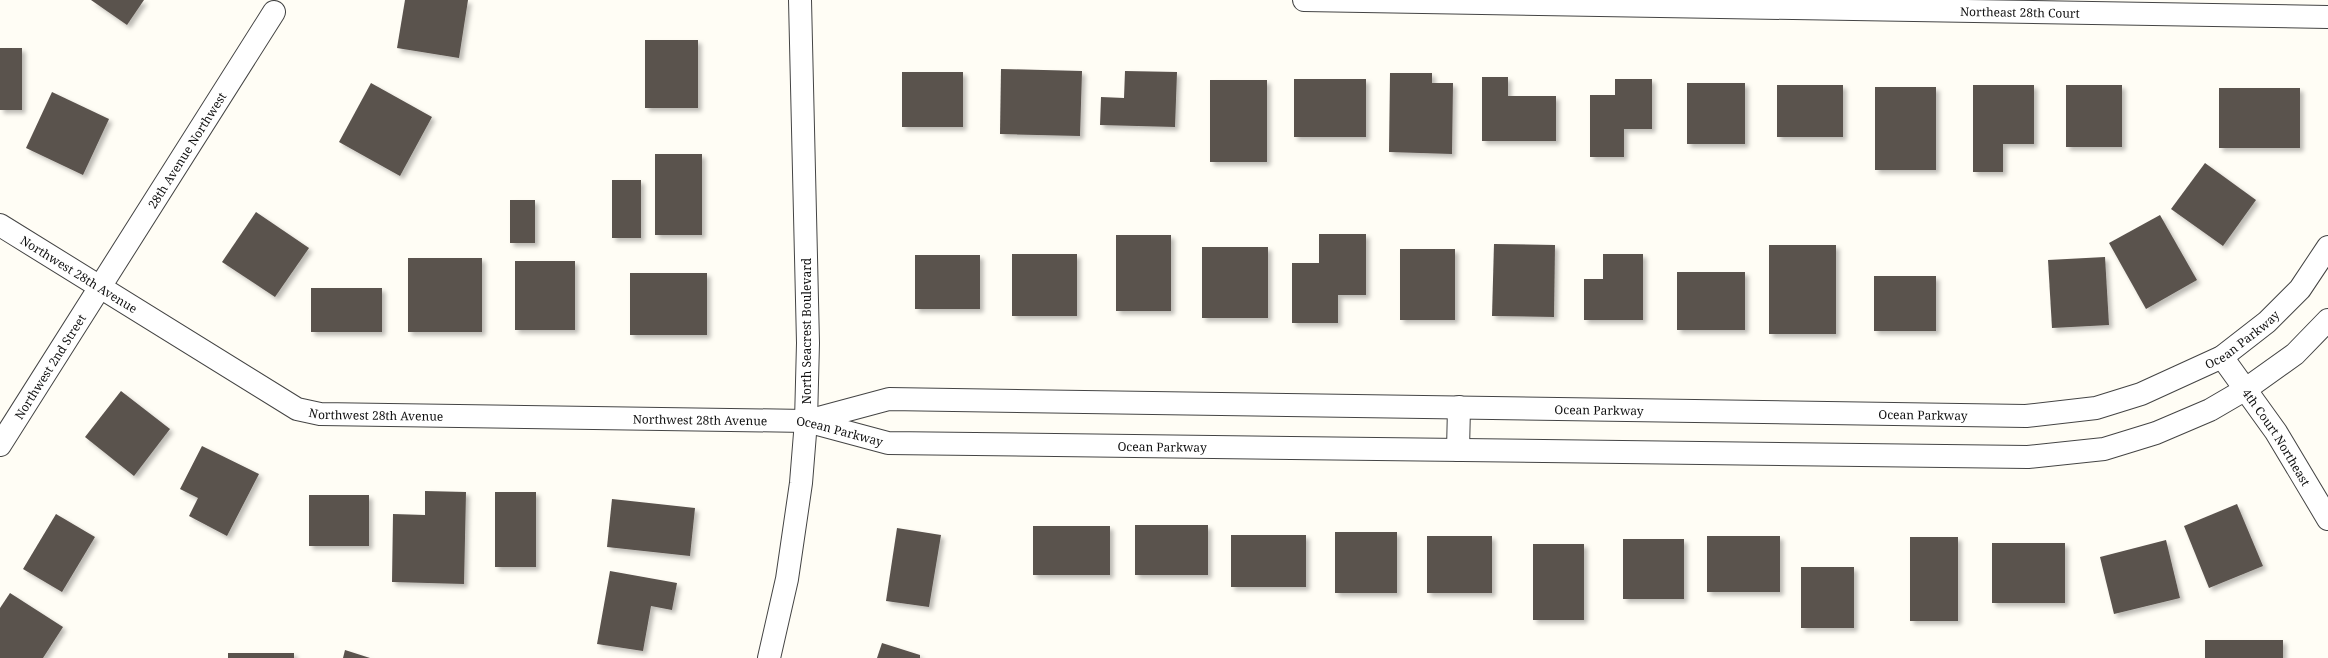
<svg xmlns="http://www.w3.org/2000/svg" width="2328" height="658" viewBox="0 0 2328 658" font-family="'Noto Serif',serif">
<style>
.building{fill:#5a524d;filter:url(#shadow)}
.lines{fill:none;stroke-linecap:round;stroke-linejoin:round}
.minor-casing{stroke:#444;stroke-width:24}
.tertiary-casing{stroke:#444;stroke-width:24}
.minor{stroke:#fff;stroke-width:22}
.tertiary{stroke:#fff;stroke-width:22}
.labels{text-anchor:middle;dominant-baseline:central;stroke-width:4;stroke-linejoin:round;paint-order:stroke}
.street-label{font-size:12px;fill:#111;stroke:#fff}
</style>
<defs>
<filter id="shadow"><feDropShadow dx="3.5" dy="3.5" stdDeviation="2" flood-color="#0004"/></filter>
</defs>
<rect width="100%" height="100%" fill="#fffdf5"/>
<g class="building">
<polygon points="91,0 144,0 127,25"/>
<polygon points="405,0 468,0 459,58 397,48"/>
<rect x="645" y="40" width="53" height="68"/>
<rect x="0" y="48" width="22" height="62"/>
<polygon points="1001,69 1082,71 1080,136 1000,134"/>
<polygon points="1125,71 1177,72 1175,127 1100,125 1101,97 1124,98"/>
<rect x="902" y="72" width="61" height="55"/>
<polygon points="1390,73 1432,73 1432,83 1453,83 1452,154 1389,152"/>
<polygon points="1482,77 1508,77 1508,96 1556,96 1556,141 1482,141"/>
<rect x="1294" y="79" width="72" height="58"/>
<polygon points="1615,79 1652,79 1652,129 1624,129 1624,157 1590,157 1590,95 1615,95"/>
<rect x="1210" y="80" width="57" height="82"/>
<polygon points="371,83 432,117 400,176 339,142"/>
<rect x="1687" y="83" width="58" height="61"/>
<rect x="1777" y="85" width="66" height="52"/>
<polygon points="1973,85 2034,85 2034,144 2003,144 2003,172 1973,172"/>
<rect x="2066" y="85" width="56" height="62"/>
<rect x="1875" y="87" width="61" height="83"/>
<rect x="2219" y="88" width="81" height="60"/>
<polygon points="52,92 109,119 83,175 26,148"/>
<rect x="655" y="154" width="47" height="81"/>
<polygon points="2205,163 2256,200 2223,246 2171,209"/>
<rect x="612" y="180" width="29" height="58"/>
<rect x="510" y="200" width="25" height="43"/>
<polygon points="256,212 309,248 275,297 222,262"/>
<polygon points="2160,215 2197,280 2146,309 2109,243"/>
<polygon points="1319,234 1366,234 1366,295 1338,295 1338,323 1292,323 1292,263 1319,263"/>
<rect x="1116" y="235" width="55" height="76"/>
<polygon points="1494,244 1555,245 1554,317 1492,316"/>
<rect x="1769" y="245" width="67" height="89"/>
<rect x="1202" y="247" width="66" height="71"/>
<rect x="1400" y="249" width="55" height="71"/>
<rect x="1012" y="254" width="65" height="62"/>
<polygon points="1603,254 1643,254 1643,320 1584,320 1584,279 1603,279"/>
<rect x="915" y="255" width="65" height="54"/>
<polygon points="2105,257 2109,325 2052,328 2048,260"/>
<rect x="408" y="258" width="74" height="74"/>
<rect x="515" y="261" width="60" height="69"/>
<rect x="1677" y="272" width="68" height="58"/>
<rect x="630" y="273" width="77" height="62"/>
<rect x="1874" y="276" width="62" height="55"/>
<rect x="311" y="288" width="71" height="44"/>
<polygon points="121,391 170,429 134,476 85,437"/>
<polygon points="202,446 259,474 227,536 189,516 198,498 180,489"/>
<polygon points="425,491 466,492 464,584 392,582 393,514 425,515"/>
<rect x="495" y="492" width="41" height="75"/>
<rect x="309" y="495" width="60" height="51"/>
<polygon points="612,499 695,508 690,556 607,547"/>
<polygon points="2237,504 2263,566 2209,588 2184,526"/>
<polygon points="56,514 95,537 62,592 23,569"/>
<rect x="1135" y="525" width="73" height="50"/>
<rect x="1033" y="526" width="77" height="49"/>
<polygon points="897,528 941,535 929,607 886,601"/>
<rect x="1335" y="532" width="62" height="61"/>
<rect x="1231" y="535" width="75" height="52"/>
<rect x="1427" y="536" width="65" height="57"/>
<rect x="1707" y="536" width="73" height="56"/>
<rect x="1910" y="537" width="48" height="84"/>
<rect x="1623" y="539" width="61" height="60"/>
<polygon points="2166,540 2180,598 2114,614 2100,557"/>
<rect x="1992" y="543" width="73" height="60"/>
<rect x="1533" y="544" width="51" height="76"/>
<rect x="1801" y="567" width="53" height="61"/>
<polygon points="610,571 677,583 672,610 651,606 643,651 597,644"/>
<polygon points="10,593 63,627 43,658 0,658 0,608"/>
<rect x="2205" y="640" width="78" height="18"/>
<polygon points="882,643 920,655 920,658 877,658"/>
<polygon points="345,650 370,658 343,658"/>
<rect x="228" y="653" width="66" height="5"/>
</g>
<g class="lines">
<defs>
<g id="minor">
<path id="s1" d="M1304 0 2328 17"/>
<path id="s2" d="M0 225 297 409 320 414 806 421 888 443 2028 457 2104 449 2156 433 2210 410 2246 389 2295 354 2328 320"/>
<path id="s3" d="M2222 357 2276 432 2328 519"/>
<path id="s4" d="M807 421 889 399 2026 416 2096 408 2141 394 2222 357 2267 322 2300 289 2328 247"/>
<path id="s5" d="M0 445 274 12"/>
<polyline points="1458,450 1459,407"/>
</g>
<polyline id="tertiary" points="769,658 787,579 801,483 806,421 808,343 800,0"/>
</defs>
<use href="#minor" class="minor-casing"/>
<use href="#tertiary" class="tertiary-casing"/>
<use href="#minor" class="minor"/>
<use href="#tertiary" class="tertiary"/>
</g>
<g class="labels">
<g class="street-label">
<text stroke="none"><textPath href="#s1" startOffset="716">Northeast 28th Court</textPath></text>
<text stroke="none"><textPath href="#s5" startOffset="349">28th Avenue Northwest</textPath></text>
<text stroke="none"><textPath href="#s2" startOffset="93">Northwest 28th Avenue</textPath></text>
<text transform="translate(806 331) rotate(-90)">North Seacrest Boulevard</text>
<text stroke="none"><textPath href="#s4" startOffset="1455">Ocean Parkway</textPath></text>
<text stroke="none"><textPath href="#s5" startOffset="93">Northwest 2nd Street</textPath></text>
<text stroke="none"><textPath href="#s4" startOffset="795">Ocean Parkway</textPath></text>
<text stroke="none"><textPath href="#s2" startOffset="429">Northwest 28th Avenue</textPath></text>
<text stroke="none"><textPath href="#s4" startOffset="1119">Ocean Parkway</textPath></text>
<text stroke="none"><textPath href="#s2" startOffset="753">Northwest 28th Avenue</textPath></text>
<text stroke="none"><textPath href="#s2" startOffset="894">Ocean Parkway</textPath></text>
<text stroke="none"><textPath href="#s3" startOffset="97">4th Court Northeast</textPath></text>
<text stroke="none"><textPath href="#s2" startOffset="1218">Ocean Parkway</textPath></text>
</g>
</g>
</svg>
